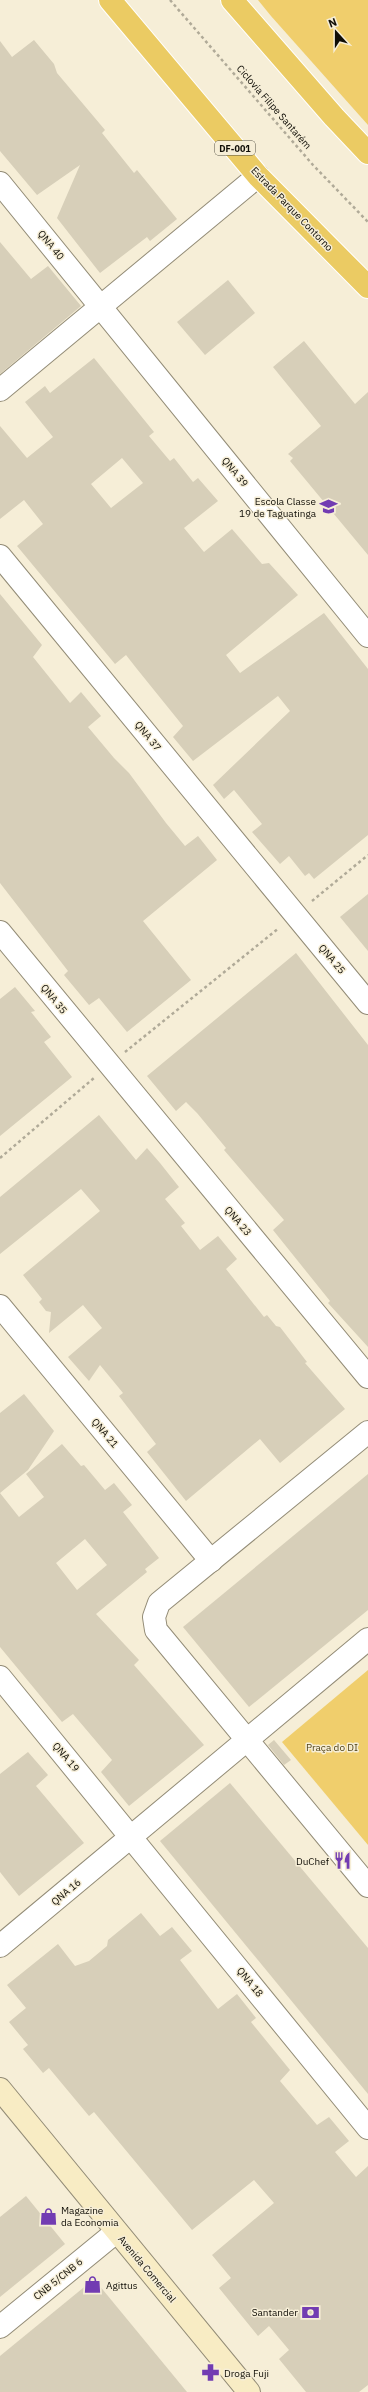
<svg xmlns="http://www.w3.org/2000/svg" width="368" height="2392" viewBox="0 0 368 2392" font-family="'IBM Plex Sans',sans-serif">
<style>
.green{fill:#f0ce6c}
.building{fill:#d7cfb9;fill-rule:evenodd}
.lines{fill:none;stroke-linecap:round;stroke-linejoin:round}
.minor-casing{stroke:#938c77;stroke-width:24}
.tertiary-casing{stroke:#938c77;stroke-width:24}
.secondary-casing{stroke:#938c77;stroke-width:24}
.trunk-casing{stroke:#fff;stroke-width:24}
.path{stroke:#b0aa98;stroke-width:2.5;stroke-dasharray:3 3;stroke-linecap:butt}
.minor{stroke:#fff;stroke-width:22}
.tertiary{stroke:#fff;stroke-width:22}
.secondary{stroke:#f8ecc4;stroke-width:22}
.trunk{stroke:#ebcb63;stroke-width:22}
.labels{text-anchor:middle;dominant-baseline:central;stroke-width:3;stroke-linejoin:round;paint-order:stroke}
.shield{fill:#f6eed7;stroke:#545045;stroke-width:1}
.shield-label{font-size:9px;font-weight:bold;fill:#0f0d06}
.street-label{font-size:10px;fill:#0f0d06;stroke:#f6eed7}
.poi-label{font-size:10px;fill:#0f0d06;stroke:#f6eed7;text-anchor:end}
.park-label{font-size:10px;fill:#514318;stroke:#f6eed7}
</style>
<rect width="100%" height="100%" fill="#f6eed7"/>
<g class="green">
<polygon points="258,0 368,0 368,125 271,16"/>
<polygon points="368,1670 368,1845 282,1742"/>
</g>
<g class="building">
<polygon points="34,40 54,64 57,73 105,130 102,133 134,173 137,170 177,219 150,241 147,237 100,273 57,218 80,165 37,195 0,151 0,41 12,57"/>
<polygon points="0,242 31,279 48,266 81,306 0,374"/>
<polygon points="228,280 255,313 205,355 177,322"/>
<polygon points="304,341 355,404 368,392 368,555 290,461 293,458 288,454 321,426 273,367"/>
<path d="M94 358 154 432 149 436 170 461 174 458 193 482 198 478 218 501 184 528 204 552 232 529 262 564 269 563 298 595 226 655 240 673 324 613 368 669V835L314 879 309 873 305 876 289 856 280 864 252 832 262 824 234 790 224 799 213 785 290 711 278 696 193 761 173 737 183 726 137 669 126 655 115 664 17 546 43 524 24 500 0 519V426L27 458 53 437 25 402 45 386 50 393ZM122 458 143 483 111 508 91 484Z"/>
<polygon points="0,594 42,645 33,657 70,703 81,692 101,716 88,727 114,758 129,773 166,823 185,846 198,836 217,860 143,921 191,980 127,1032 99,998 89,1005 64,975 68,971 0,883"/>
<polygon points="368,894 368,951 340,917"/>
<polygon points="296,953 368,1045 368,1347 328,1303 330,1301 273,1230 284,1220 224,1150 226,1148 197,1113 186,1102 176,1111 147,1076"/>
<polygon points="15,987 35,1011 31,1012 51,1037 44,1042 72,1077 0,1136 0,999"/>
<polygon points="99,1115 136,1160 147,1148 160,1163 179,1187 165,1199 185,1223 181,1226 200,1250 218,1236 237,1259 226,1269 264,1317 267,1315 276,1326 280,1327 307,1362 305,1363 345,1409 280,1463 260,1439 186,1501 147,1452 156,1444 119,1396 123,1393 100,1365 89,1381 68,1357 102,1328 83,1305 49,1333 51,1312 46,1311 39,1302 42,1299 23,1275 100,1211 81,1189 0,1254 0,1197"/>
<path d="M24 1394 54 1431 28 1470 0 1493 19 1517 44 1497 26 1474 62 1444 81 1466 84 1465 105 1490 114 1483 132 1505 123 1512 159 1558 145 1569 147 1572 96 1614 139 1660 134 1665 204 1745 129 1806 101 1772 112 1760 73 1714 62 1722 0 1647V1413ZM85 1539 107 1565 77 1590 56 1563Z"/>
<polygon points="368,1474 368,1610 249,1707 183,1627"/>
<polygon points="274,1740 291,1760 284,1765 268,1745"/>
<polygon points="28,1752 48,1775 36,1786 84,1843 19,1896 0,1872 0,1774"/>
<polygon points="230,1783 368,1948 368,2094 160,1841"/>
<polygon points="141,1913 160,1936 172,1927 192,1951 180,1960 218,2009 237,1994 256,2018 251,2022 290,2070 280,2081 317,2125 329,2117 349,2141 335,2152 356,2177 368,2166 368,2385 359,2392 306,2392 279,2359 289,2350 269,2326 258,2336 219,2288 231,2278 212,2255 274,2203 254,2180 192,2230 94,2112 89,2116 49,2068 43,2073 23,2049 28,2045 9,2022 26,2008 7,1985 58,1944 75,1966 89,1961 107,1946 108,1940"/>
<polygon points="26,2196 65,2244 0,2297 0,2217"/>
<polygon points="94,2279 187,2392 0,2392 0,2356"/>
</g>
<g class="lines">
<defs>
<g id="minor">
<polyline points="0,183 368,636"/>
<polyline points="0,390 258,176"/>
<polyline points="0,556 368,1003"/>
<polyline points="0,932 368,1377"/>
<polyline points="0,1306 211,1561"/>
<polyline points="368,1432 159,1603 154,1617 156,1630 368,1886"/>
<polyline points="0,1677 368,2128"/>
<polyline points="0,2327 116,2232"/>
</g>
<polyline id="tertiary" points="0,1946 368,1639"/>
<polyline id="secondary" points="0,2089 249,2392"/>
<g id="trunk">
<polyline points="110,0 258,176 368,287"/>
<polyline points="232,0 334,117 368,153"/>
</g>
</defs>
<use href="#minor" class="minor-casing"/>
<use href="#tertiary" class="tertiary-casing"/>
<use href="#secondary" class="secondary-casing"/>
<use href="#trunk" class="trunk-casing"/>
<g class="path">
<polyline points="170,0 313,165 368,222"/>
<polyline points="312,901 368,855"/>
<polyline points="125,1052 279,928"/>
<polyline points="0,1158 94,1078"/>
</g>
<use href="#minor" class="minor"/>
<use href="#tertiary" class="tertiary"/>
<use href="#secondary" class="secondary"/>
<use href="#trunk" class="trunk"/>
</g>
<defs>
<symbol id="school-bare" viewBox="-9 -9 18 18"><path d="M0-5L7-2L0 1L-7-2ZM-4 1L0 2.5L4 1V4Q0 6-4 4Z" fill="#723cb2" stroke="#f6eed7" stroke-width="2.5" paint-order="stroke"/></symbol>
<symbol id="restaurant-bare" viewBox="-9 -9 18 18"><path d="M-5-6h1v4h1v-4h1v4h1v-4h1v5L-1.5 .5V6h-2V.5L-5-1ZM5-6V6H3V1.5H1.5Q1.5-4 5-6Z" fill="#723cb2" stroke="#f6eed7" stroke-width="2.5" paint-order="stroke"/></symbol>
<symbol id="shop-bare" viewBox="-9 -9 18 18"><path d="M-5-2.5h2.3a2.7 3.5 0 0 1 5.4 0H5L5.5 6h-11ZM-1.5-2.5h3a1.5 2.3 0 0 0-3 0Z" fill="#723cb2" stroke="#f6eed7" stroke-width="2.5" paint-order="stroke"/></symbol>
<symbol id="bank-bare" viewBox="-9 -9 18 18"><path d="M-6-4H6V4H-6ZM0-2.3a2.3 2.3 0 1 0 0 4.6a2.3 2.3 0 1 0 0-4.6Z" fill="#723cb2" stroke="#f6eed7" stroke-width="2.5" paint-order="stroke"/></symbol>
<symbol id="pharmacy-bare" viewBox="-9 -9 18 18"><path d="M-2-6h4v4h4v4h-4v4h-4v-4h-4v-4h4Z" fill="#723cb2" stroke="#f6eed7" stroke-width="2.5" paint-order="stroke"/></symbol>
</defs>
<g fill-rule="evenodd">
<use href="#school-bare" x="316" y="494" width="25" height="25"/>
<use href="#restaurant-bare" x="330" y="1848" width="25" height="25"/>
<use href="#shop-bare" x="36" y="2204" width="25" height="25"/>
<use href="#shop-bare" x="80" y="2272" width="25" height="25"/>
<use href="#bank-bare" x="298" y="2300" width="25" height="25"/>
<use href="#pharmacy-bare" x="198" y="2360" width="25" height="25"/>
</g>
<g class="labels">
<rect class="shield" x="215" y="141" width="40" height="14" rx="3"/>
<g class="shield-label">
<text x="235" y="148">DF-001</text>
</g>
<g class="street-label">
<text transform="translate(274 107) rotate(49)">Ciclovia Filipe Santarém</text>
<text transform="translate(292 209) rotate(46)">Estrada Parque Contorno</text>
<text transform="translate(51 245) rotate(51)">QNA 40</text>
<text transform="translate(235 472) rotate(51)">QNA 39</text>
<text transform="translate(148 736) rotate(51)">QNA 37</text>
<text transform="translate(332 959) rotate(50)">QNA 25</text>
<text transform="translate(54 999) rotate(51)">QNA 35</text>
<text transform="translate(238 1221) rotate(50)">QNA 23</text>
<text transform="translate(105 1433) rotate(50)">QNA 21</text>
<text transform="translate(66 1757) rotate(50)">QNA 19</text>
<text transform="translate(66 1892) rotate(-40)">QNA 16</text>
<text transform="translate(250 1982) rotate(51)">QNA 18</text>
<text transform="translate(147 2269) rotate(50)">Avenida Comercial</text>
<text transform="translate(58 2279) rotate(-39)">CNB 5/CNB 6</text>
</g>
<g class="poi-label">
<text x="316" y="501">Escola Classe<tspan x="316" dy="12">19 de Taguatinga</tspan></text>
<text x="329" y="1861">DuChef</text>
<text x="61" y="2210" text-anchor="start">Magazine<tspan x="61" dy="12">da Economia</tspan></text>
<text x="106" y="2285" text-anchor="start">Agittus</text>
<text x="298" y="2312">Santander</text>
<text x="224" y="2373" text-anchor="start">Droga Fuji</text>
</g>
<g class="park-label">
<text x="332" y="1747">Praça do DI</text>
</g>
</g>
<g transform="translate(336 32) rotate(339)" stroke="#f6eed7" stroke-width="3" paint-order="stroke">
<path d="M0-3L7 15L0 10L-7 15Z" fill="#0f0d06"/>
<text y="-6" font-size="11" font-weight="bold" text-anchor="middle" fill="#0f0d06">N</text>
</g>
</svg>
